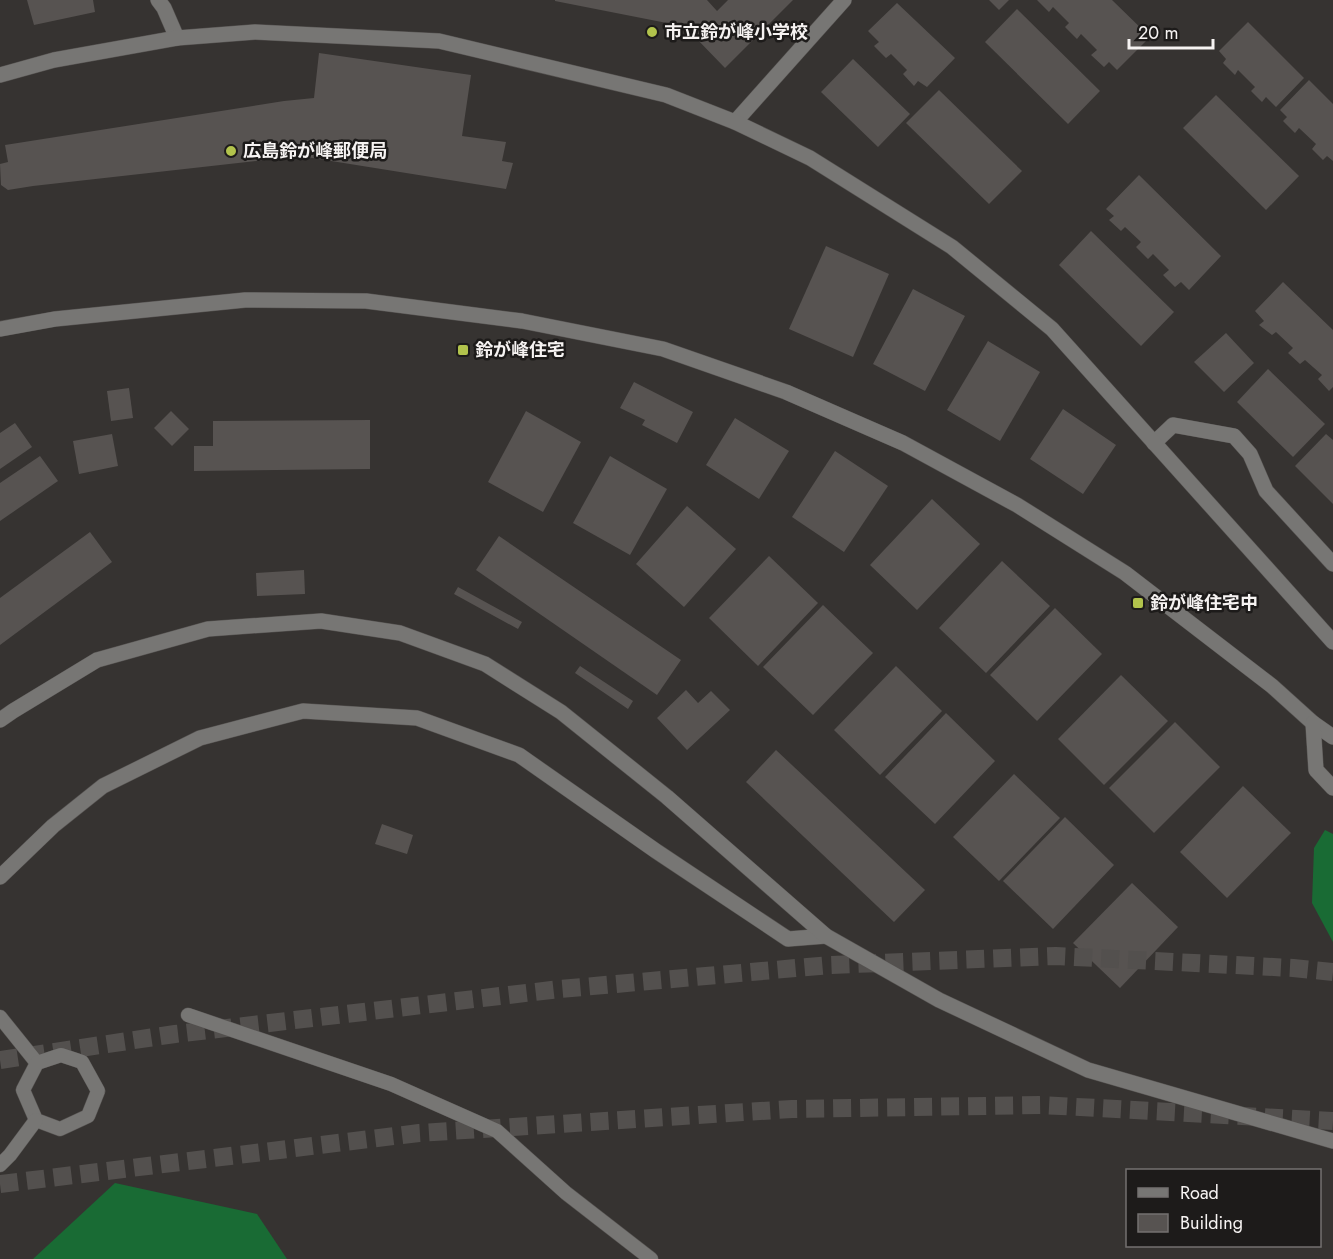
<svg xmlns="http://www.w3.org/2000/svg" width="1333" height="1259" viewBox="0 0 1333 1259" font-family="Jost,'Noto Sans JP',sans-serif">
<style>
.forest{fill:#196b34}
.building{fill:#575351}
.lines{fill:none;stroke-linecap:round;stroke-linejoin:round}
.motorway-tunnel{stroke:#53504e;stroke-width:18;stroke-dasharray:18 9;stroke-linecap:butt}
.service-casing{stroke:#555250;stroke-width:15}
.minor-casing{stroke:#555250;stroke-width:16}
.tertiary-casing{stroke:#555250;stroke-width:16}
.service{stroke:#777674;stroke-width:14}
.minor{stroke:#777674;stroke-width:15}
.tertiary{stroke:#777674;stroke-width:15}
.poi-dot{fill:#b2c34c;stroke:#1d1b1a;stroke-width:2}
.labels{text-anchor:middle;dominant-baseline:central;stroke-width:5;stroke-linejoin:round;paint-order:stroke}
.poi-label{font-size:18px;font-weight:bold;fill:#f6f3f2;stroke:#1d1b1a;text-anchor:start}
</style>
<rect width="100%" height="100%" fill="#363331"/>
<g class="forest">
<polygon points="1325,830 1333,834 1333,942 1312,903 1314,848"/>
<polygon points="115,1183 257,1214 287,1259 33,1259"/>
</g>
<g class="building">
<polygon points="27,0 93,0 95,12 34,25"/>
<polygon points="555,0 707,0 717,11 728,0 793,0 725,68 693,35 682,26 555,1"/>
<polygon points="989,0 1009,0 999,10"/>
<polygon points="1037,0 1112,0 1150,37 1117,70 1109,62 1104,67 1091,55 1097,50 1081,34 1077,39 1065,27 1069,23 1053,7 1049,12"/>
<polygon points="897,3 955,58 927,87 918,81 914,86 903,74 907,70 891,54 886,58 874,46 879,42 868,31"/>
<polygon points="1017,9 1100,91 1068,124 985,42"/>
<polygon points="1248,22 1304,78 1276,107 1266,97 1262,102 1251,91 1255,87 1238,70 1235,75 1223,63 1226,59 1219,51"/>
<polygon points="319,53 471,75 462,136 506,142 502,161 513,163 506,189 300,156 33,186 8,190 1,185 0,164 8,162 5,145 284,101 314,98"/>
<polygon points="853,59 910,114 878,147 821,92"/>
<polygon points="1309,80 1333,104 1333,161 1327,156 1323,160 1312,149 1316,144 1299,128 1295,133 1283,121 1287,117 1280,110"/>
<polygon points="939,90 1022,171 989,204 906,123"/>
<polygon points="1216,95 1299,176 1266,210 1183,128"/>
<polygon points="1139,175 1221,256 1189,290 1181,282 1175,287 1163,275 1169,270 1153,254 1148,259 1136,247 1141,242 1125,227 1121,231 1109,220 1114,216 1106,209"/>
<polygon points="1091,231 1174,312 1141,346 1059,265"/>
<polygon points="826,246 889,274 853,357 789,329"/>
<polygon points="1283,282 1333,330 1333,387 1329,391 1318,379 1322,375 1305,360 1300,364 1288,353 1293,348 1276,332 1272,335 1259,325 1264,321 1255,311"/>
<polygon points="913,289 965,316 925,391 873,364"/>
<polygon points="1226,333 1254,363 1224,392 1194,362"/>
<polygon points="988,341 1040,372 1000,441 947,410"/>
<polygon points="1268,369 1325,424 1293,457 1237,402"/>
<polygon points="634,382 693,412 677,443 642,425 645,420 620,408"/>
<polygon points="129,388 133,418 111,421 107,391"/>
<polygon points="1063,409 1116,445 1083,494 1030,459"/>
<polygon points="171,411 189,429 172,446 154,428"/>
<polygon points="526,411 581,442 543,512 488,482"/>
<polygon points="735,418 789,451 759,499 706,465"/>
<polygon points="370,420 370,469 194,471 194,446 213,446 213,421"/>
<polygon points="15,423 32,447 0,469 0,433"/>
<polygon points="112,434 118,466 79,474 73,441"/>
<polygon points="1326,434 1333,440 1333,504 1295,466"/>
<polygon points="835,451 888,486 844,552 792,517"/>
<polygon points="40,456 58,481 0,521 0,483"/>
<polygon points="610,456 667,489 630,555 573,523"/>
<polygon points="932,499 980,544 917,610 870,565"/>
<polygon points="687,506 736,549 684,607 636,564"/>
<polygon points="90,532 112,562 0,645 0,598"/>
<polygon points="499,536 681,660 657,695 476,570"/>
<polygon points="769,556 818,603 758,666 709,618"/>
<polygon points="1002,561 1050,606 986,673 939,628"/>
<polygon points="304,570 305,594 257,596 256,573"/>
<polygon points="458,587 522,622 518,629 454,594"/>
<polygon points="823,605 873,653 813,715 763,667"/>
<polygon points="1055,608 1102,654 1037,721 990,675"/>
<polygon points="580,666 633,701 628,709 575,673"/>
<polygon points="896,666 942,711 880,775 834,730"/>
<polygon points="1121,675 1168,721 1104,785 1058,739"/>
<polygon points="686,690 698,703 711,691 730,710 687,750 657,718"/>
<polygon points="946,713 995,761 935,824 885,777"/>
<polygon points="1175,722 1220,767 1154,833 1109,788"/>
<polygon points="776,750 925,890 894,922 746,782"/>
<polygon points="1014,774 1060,818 999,881 953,837"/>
<polygon points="1243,786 1291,833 1227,898 1180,852"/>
<polygon points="1065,817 1114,865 1053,929 1003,881"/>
<polygon points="382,824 413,835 407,854 375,844"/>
<polygon points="1132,883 1178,927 1120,988 1073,943"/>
</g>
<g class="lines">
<g class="motorway-tunnel">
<polyline points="0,1060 175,1034 560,989 830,965 1056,956 1293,968 1333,972"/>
<polyline points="0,1184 419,1133 792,1109 1042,1105 1333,1121"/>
</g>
<defs>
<g id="service">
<polyline points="188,1015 391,1084 497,1131 566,1193 651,1259"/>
<polyline points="0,1017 37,1063"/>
<polygon points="61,1055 82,1062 98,1091 88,1116 60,1129 36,1120 23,1090 37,1063"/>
<polyline points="0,1165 10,1155 36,1120"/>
</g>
<g id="minor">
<polyline points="158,0 164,8 177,38"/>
<polyline points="735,122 844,0"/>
<polyline points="1154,443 1173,425 1234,436 1250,454 1266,491 1333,564"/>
<polyline points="0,877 53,826 103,786 200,738 303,711 417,718 519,755 656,851 788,939 826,936"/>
</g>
<g id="tertiary">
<polyline points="0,75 54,60 177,38 255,32 439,41 666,95 735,122 810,158 952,247 1052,329 1333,642"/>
<polyline points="0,329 55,319 245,300 366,301 522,321 663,349 786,392 903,443 1017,505 1125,573 1272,686 1313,723 1333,737"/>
<polyline points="0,720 13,711 97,660 208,629 321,621 400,633 485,664 561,712 667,797 826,936 939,1000 1088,1070 1333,1141"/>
<polyline points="1313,723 1316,770 1333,788"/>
</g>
</defs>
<use href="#service" class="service-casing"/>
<use href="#minor" class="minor-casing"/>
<use href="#tertiary" class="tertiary-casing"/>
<use href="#service" class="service"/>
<use href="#minor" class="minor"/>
<use href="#tertiary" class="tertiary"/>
</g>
<g class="poi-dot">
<circle cx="652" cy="32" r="6"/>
<circle cx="231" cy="151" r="6"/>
<rect x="457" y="344" width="12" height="12" rx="3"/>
<rect x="1132" y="597" width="12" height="12" rx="3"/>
</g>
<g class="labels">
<g class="poi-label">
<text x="664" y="32">市立鈴が峰小学校</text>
<text x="243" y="151">広島鈴が峰郵便局</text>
<text x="475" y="350">鈴が峰住宅</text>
<text x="1150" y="603">鈴が峰住宅中</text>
</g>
</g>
<rect x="1126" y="1169" width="195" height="78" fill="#1d1b1a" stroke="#747170" stroke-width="1.5"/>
<rect x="1138" y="1188" width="30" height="9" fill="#777674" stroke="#747170" stroke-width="1.5"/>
<text x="1180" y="1199" font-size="18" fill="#f6f3f2">Road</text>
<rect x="1138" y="1214" width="30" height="18" fill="#575351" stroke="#747170" stroke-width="1.5"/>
<text x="1180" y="1229" font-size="18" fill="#f6f3f2">Building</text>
<path d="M1129 39v9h84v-9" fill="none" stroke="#f6f3f2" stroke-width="3"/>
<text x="1138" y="39" font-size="18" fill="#f6f3f2" stroke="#1d1b1a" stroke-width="4.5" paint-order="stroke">20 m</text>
</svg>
